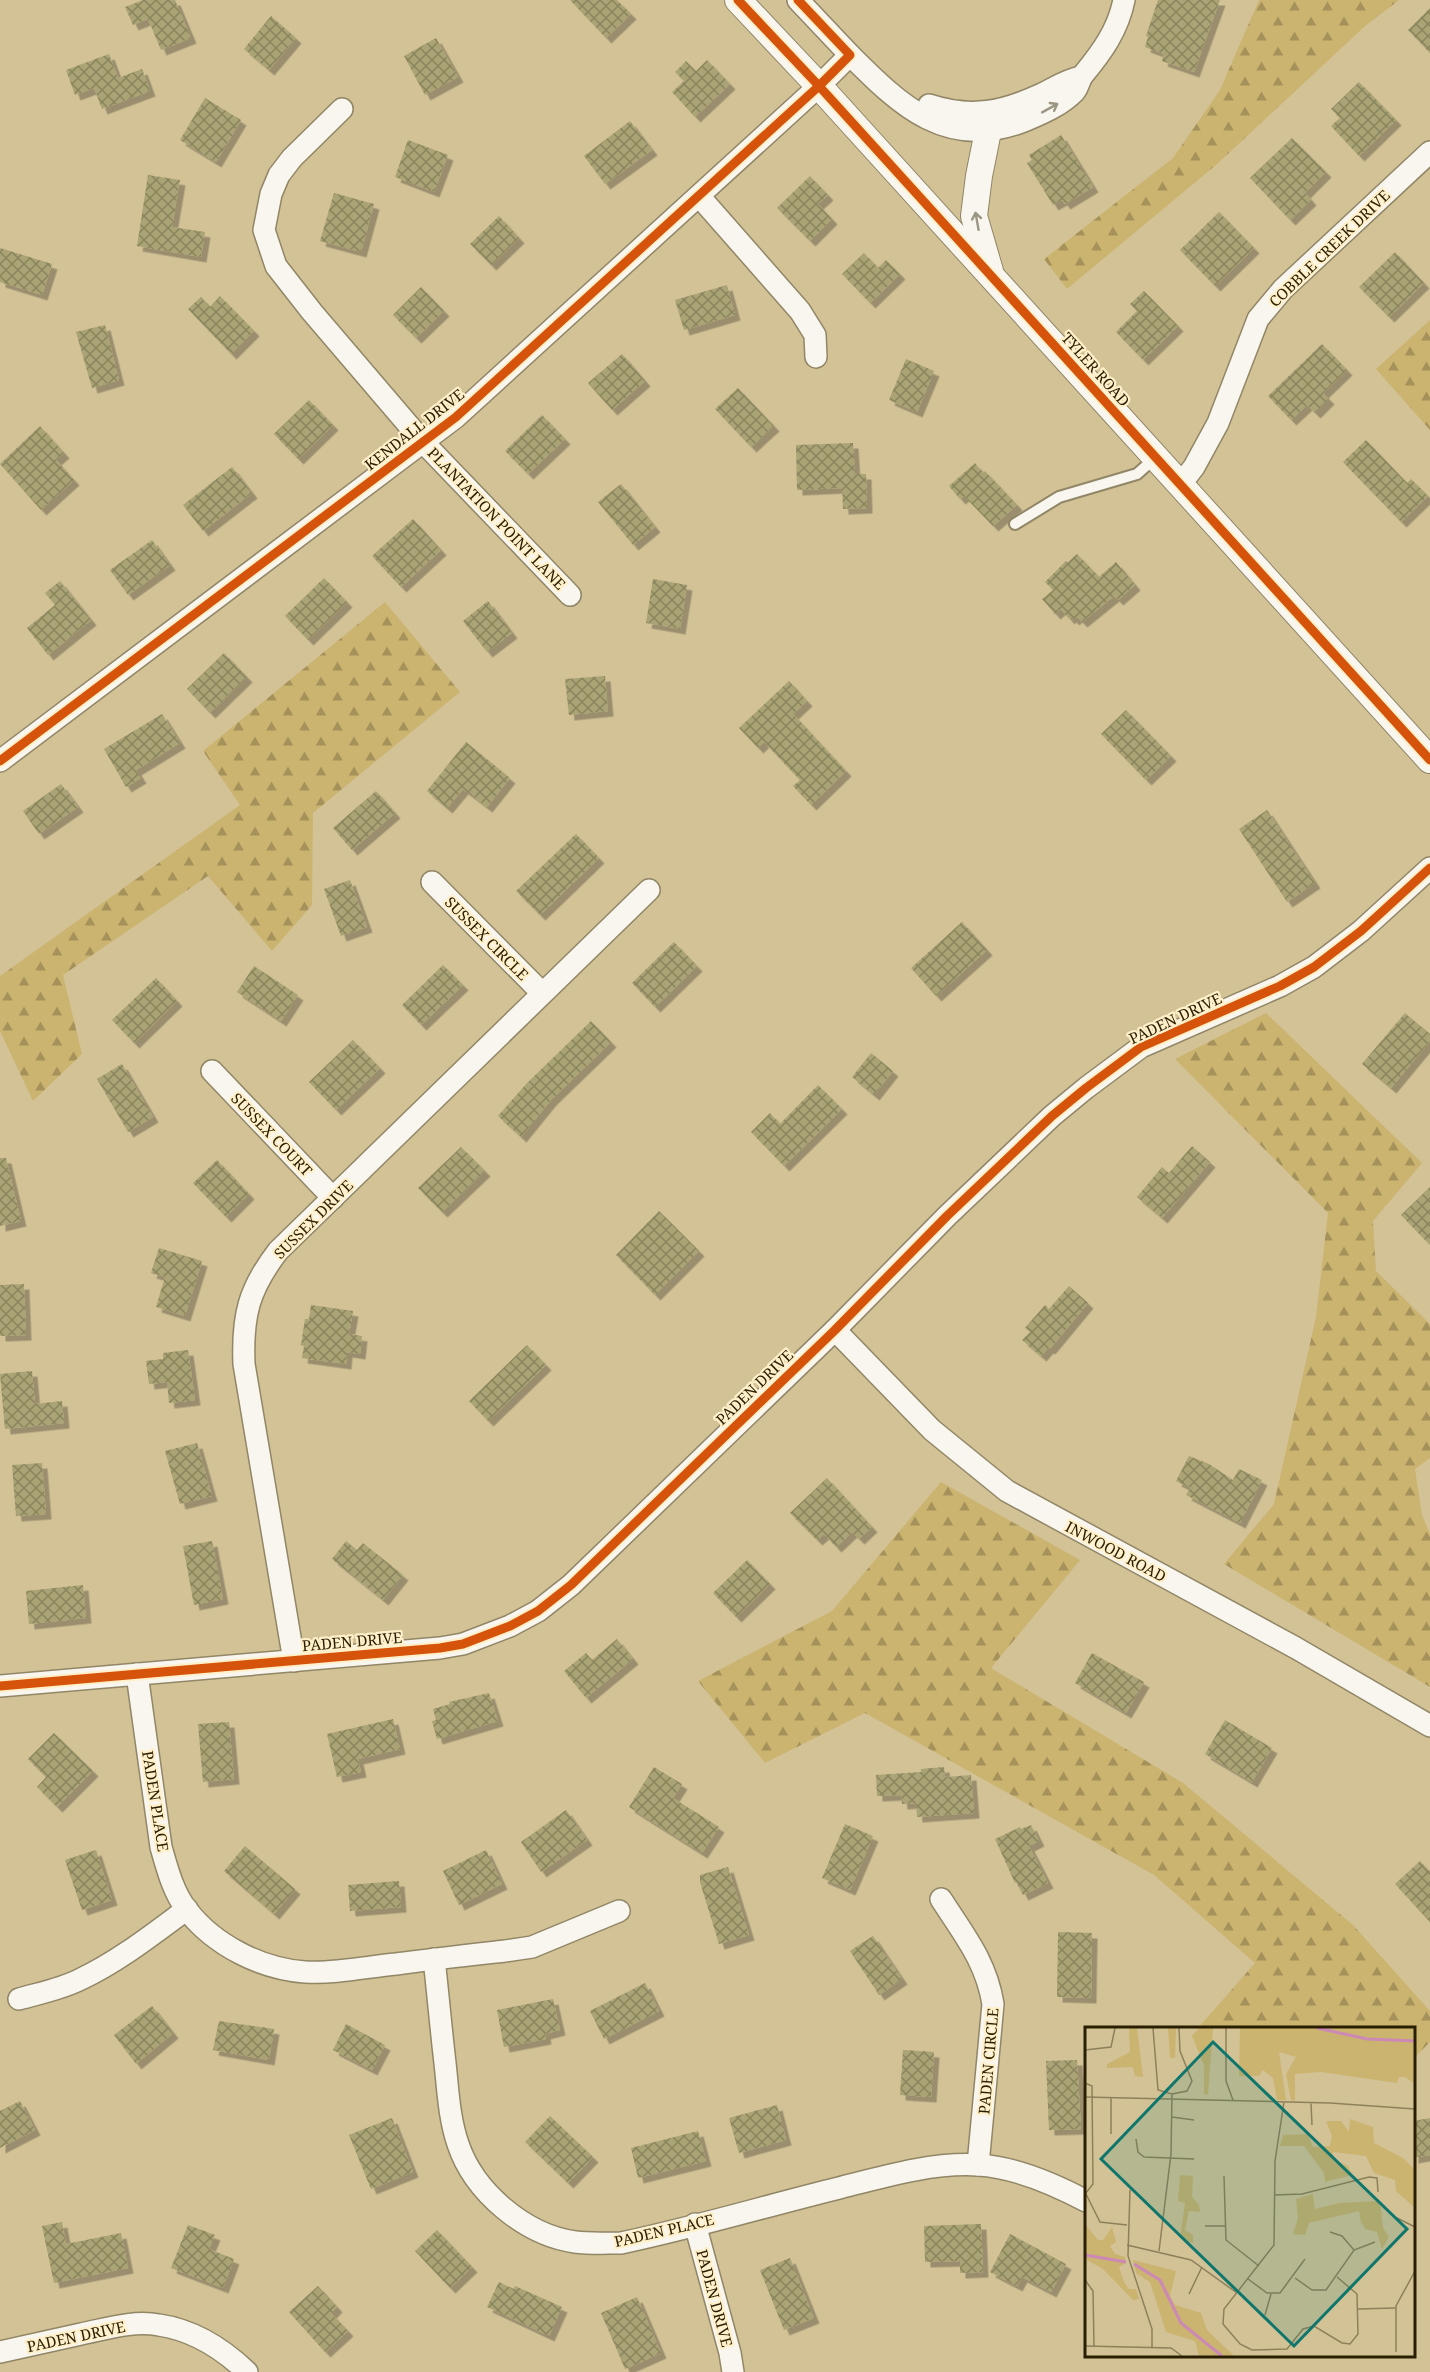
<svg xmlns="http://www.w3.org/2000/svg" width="1430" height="2372" viewBox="0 0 1430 2372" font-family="'Noto Serif',serif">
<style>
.forest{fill:url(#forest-firs)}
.building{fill:url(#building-cross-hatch);filter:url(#shadow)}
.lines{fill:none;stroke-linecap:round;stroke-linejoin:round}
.service-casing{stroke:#918666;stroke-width:14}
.minor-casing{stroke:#918666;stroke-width:24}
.tertiary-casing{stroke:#918666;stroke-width:28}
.service{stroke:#f8f6ef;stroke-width:10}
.minor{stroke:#f8f6ef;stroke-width:21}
.tertiary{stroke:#f8f6ef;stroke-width:26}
.cycleway-casing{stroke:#fff0ca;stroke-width:13}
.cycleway{stroke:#d5530b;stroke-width:9}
.oneway{stroke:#9b9583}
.labels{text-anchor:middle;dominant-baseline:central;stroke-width:4.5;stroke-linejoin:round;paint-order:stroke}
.street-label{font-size:15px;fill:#291e00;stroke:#fff0ca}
.inset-river{fill:none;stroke:#cc89b5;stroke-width:3}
.inset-road{fill:none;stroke:#8e805a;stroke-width:1.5}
.view{fill:#0f766e;fill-opacity:0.15;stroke:#0f766e;stroke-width:3}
.inset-edge{fill:none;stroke:#291e00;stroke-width:3}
</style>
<defs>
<pattern id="forest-firs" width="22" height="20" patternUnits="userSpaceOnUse" patternTransform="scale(1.5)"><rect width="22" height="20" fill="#cbb370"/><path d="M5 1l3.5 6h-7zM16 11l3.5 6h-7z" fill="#a5915a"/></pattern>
<pattern id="building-cross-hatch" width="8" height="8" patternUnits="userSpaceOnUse" patternTransform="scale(1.5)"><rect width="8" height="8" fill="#aaa374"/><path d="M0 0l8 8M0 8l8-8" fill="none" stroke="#8a845d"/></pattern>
<filter id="shadow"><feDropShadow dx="5.5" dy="5.5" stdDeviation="0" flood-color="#0004"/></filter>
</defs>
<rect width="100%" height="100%" fill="#d2c296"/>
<g class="forest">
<polygon points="1259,0 1399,0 1364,27 1216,165 1067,289 1044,259 1173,158 1220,90"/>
<polygon points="1430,320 1430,430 1376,369"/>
<polygon points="385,602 460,692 313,813 312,905 272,951 208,876 63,975 82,1054 33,1101 0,1031 0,976 240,805 203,751"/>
<polygon points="1266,1013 1422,1163 1373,1221 1376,1271 1430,1324 1430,1458 1415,1469 1422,1515 1430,1534 1430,1687 1224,1564 1274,1504 1316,1317 1328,1213 1175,1059"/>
<polygon points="941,1482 1080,1560 991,1668 1183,1783 1353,1925 1430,2011 1430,2042 1414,2058 1414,2028 1198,2028 1255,1963 1154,1875 865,1713 765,1763 698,1681 832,1611"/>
</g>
<g class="building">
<polygon points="143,0 175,0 191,38 161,50 148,19 133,25 125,7"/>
<polygon points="570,0 617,0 631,14 606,38"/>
<polygon points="1158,0 1220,0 1194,72 1162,61 1164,54 1145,47 1148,37 1146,36"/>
<polygon points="1430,8 1430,53 1408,30"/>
<polygon points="271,16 296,38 269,70 244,49"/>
<polygon points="436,38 458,77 425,95 404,56"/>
<polygon points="109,54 118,78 142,69 150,91 102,109 94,88 75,95 66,70"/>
<polygon points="707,60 730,84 695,117 672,92 684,81 675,72 686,61 696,71"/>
<polygon points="1359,82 1396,120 1359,156 1331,126 1340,118 1331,109"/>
<polygon points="205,98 241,120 216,162 180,140"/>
<polygon points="630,121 652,150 605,184 584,156"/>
<polygon points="1061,135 1093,187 1065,204 1062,200 1053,205 1027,163 1032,160 1029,155"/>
<polygon points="1292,138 1326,172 1305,193 1311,200 1290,220 1250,178"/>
<polygon points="408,140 448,155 434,192 395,177"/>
<polygon points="148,175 180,180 172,227 205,232 201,257 137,246"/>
<polygon points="810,176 828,195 818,204 832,219 810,241 777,208"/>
<polygon points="334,193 374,204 361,252 320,241"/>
<polygon points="1219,212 1254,248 1215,286 1180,250"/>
<polygon points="499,216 519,238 491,265 470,244"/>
<polygon points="0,248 52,264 42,295 0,282"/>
<polygon points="1395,252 1424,283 1389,317 1359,287"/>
<polygon points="864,253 878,268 886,260 900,274 870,303 842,274"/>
<polygon points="727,285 735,315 684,330 675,300"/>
<polygon points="421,287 444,311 416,338 393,315"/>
<polygon points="1144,291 1178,326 1143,360 1116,332 1137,311 1130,304"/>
<polygon points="220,296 254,331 231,354 188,309 201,297 210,307"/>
<polygon points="105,325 119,380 92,388 76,332"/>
<polygon points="1322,344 1347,370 1323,393 1329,399 1315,413 1307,405 1291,420 1268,396"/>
<polygon points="622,354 645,381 612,410 588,383"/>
<polygon points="906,359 934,371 917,412 889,400"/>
<polygon points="738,388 774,426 751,447 715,409"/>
<polygon points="309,400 333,425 298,459 274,434"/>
<polygon points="542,415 565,439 528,474 505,451"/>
<polygon points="40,426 64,453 56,460 74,480 41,510 0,464"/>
<polygon points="1366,440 1407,483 1411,479 1428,496 1401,522 1343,462"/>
<polygon points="853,443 855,474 866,474 867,508 843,509 842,488 797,490 796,445"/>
<polygon points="975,463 983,473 985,471 1017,505 993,526 964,496 960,499 949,486"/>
<polygon points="232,467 252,493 203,531 183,505"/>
<polygon points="621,484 655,527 633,545 598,502"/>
<polygon points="413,519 441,550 401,587 372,556"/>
<polygon points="152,540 170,565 128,595 110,570"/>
<polygon points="1077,554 1099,577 1116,562 1135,585 1118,600 1114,596 1082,622 1077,617 1074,620 1071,617 1069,619 1061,609 1055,614 1042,599 1053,590 1045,582 1066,561 1067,563"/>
<polygon points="324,578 347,602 308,640 285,616"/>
<polygon points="653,579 687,585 680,629 646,623"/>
<polygon points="60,581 91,620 48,655 27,628 55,605 45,593"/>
<polygon points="488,601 512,633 487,652 463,621"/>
<polygon points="224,653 247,677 210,713 187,689"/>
<polygon points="605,676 608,711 569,715 565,679"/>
<polygon points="789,681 807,701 793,714 846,771 811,805 793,786 800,780 764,742 758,748 739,728"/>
<polygon points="1126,710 1171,756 1146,780 1101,734"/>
<polygon points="162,714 180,743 136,770 141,778 126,787 104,749"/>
<polygon points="466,742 510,778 487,807 463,789 447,808 427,791"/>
<polygon points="61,784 78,807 39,834 23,811"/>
<polygon points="376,791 395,813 352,850 333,828"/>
<polygon points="1267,810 1315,883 1287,902 1239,829"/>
<polygon points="576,834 599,858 540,915 516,891"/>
<polygon points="350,880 367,927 341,936 324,889"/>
<polygon points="962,922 987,950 936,996 911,968"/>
<polygon points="674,942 697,966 655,1007 632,983"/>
<polygon points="443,965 463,985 421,1025 402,1005"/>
<polygon points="254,966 298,995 281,1021 237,992"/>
<polygon points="156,978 177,1001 134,1043 112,1020"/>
<polygon points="1405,1013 1430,1034 1430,1041 1391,1088 1362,1064"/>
<polygon points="591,1021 611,1042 551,1100 521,1137 498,1116 527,1083"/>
<polygon points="353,1040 380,1068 336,1110 309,1082"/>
<polygon points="871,1053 893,1071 874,1095 852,1077"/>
<polygon points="122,1064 153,1117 128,1132 97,1079"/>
<polygon points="818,1085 842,1109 784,1166 751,1132 770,1113 780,1124"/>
<polygon points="1192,1146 1210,1162 1162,1218 1137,1197 1162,1167 1169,1173"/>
<polygon points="461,1147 485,1171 442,1212 418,1188"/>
<polygon points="0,1158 6,1158 21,1221 0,1226"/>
<polygon points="217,1160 249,1194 226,1217 193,1183"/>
<polygon points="1430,1187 1430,1245 1401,1215"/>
<polygon points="659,1211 699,1251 655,1295 616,1255"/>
<polygon points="159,1248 202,1261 185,1316 156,1307 165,1277 151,1273"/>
<polygon points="24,1284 26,1335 0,1336 0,1285"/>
<polygon points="1069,1286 1088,1303 1050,1349 1048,1348 1041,1356 1022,1340 1030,1332 1025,1328 1045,1305 1049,1309"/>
<polygon points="311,1305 353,1311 349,1334 362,1336 360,1354 347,1352 346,1364 302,1358 304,1346 301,1345 305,1319 309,1319"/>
<polygon points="527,1345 546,1365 488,1421 469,1401"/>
<polygon points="188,1350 195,1400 169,1403 167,1382 149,1384 146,1361 163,1359 163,1353"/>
<polygon points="32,1371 35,1404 62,1401 64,1423 5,1429 0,1374"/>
<polygon points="197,1443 212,1496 180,1504 165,1451"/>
<polygon points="1189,1456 1209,1464 1233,1480 1239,1469 1262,1480 1240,1523 1186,1495 1190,1488 1176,1481"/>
<polygon points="42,1463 46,1514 16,1516 12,1465"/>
<polygon points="827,1478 872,1527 859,1539 852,1532 836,1547 824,1534 817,1540 790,1513"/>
<polygon points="212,1541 223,1599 194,1605 183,1546"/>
<polygon points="346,1541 357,1550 363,1543 403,1575 383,1600 332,1559"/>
<polygon points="747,1560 770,1584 736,1617 713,1593"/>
<polygon points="83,1585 86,1618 29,1624 26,1591"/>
<polygon points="617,1639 633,1659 586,1698 564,1671 586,1653 592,1660"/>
<polygon points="1092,1653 1144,1682 1126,1713 1075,1683"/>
<polygon points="489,1693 498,1721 437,1739 432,1721 436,1720 433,1709 450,1704 449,1702"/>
<polygon points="393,1719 400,1749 358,1759 361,1772 337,1777 327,1734"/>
<polygon points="1225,1720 1272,1748 1252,1782 1205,1754"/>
<polygon points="229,1722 234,1779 203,1782 198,1724"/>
<polygon points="54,1733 93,1771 57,1807 37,1787 46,1777 28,1759"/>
<polygon points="654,1767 682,1784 673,1798 719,1827 702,1853 629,1807"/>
<polygon points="944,1767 945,1777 971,1775 974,1813 917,1817 916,1803 902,1804 901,1795 877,1796 876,1775 921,1772 921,1769"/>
<polygon points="566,1810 587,1840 541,1872 521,1842"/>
<polygon points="845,1824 873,1836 850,1890 822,1878"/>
<polygon points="1031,1825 1039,1841 1029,1846 1048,1883 1023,1895 1016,1882 1015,1883 995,1839 1020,1827 1021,1829"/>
<polygon points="245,1846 295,1889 274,1914 224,1871"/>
<polygon points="96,1850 112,1900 82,1910 65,1860"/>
<polygon points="486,1850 502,1884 459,1905 443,1871"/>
<polygon points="1420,1861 1430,1872 1430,1922 1395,1884"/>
<polygon points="728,1867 749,1935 719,1944 700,1882 700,1875"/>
<polygon points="399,1881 401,1907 350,1911 348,1885"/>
<polygon points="1058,1932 1092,1933 1091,1998 1057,1997"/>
<polygon points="873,1936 902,1979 879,1995 850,1951"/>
<polygon points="645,1983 659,2011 604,2039 590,2011"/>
<polygon points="553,1999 560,2030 545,2034 546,2039 504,2047 497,2010"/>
<polygon points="152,2006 173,2033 136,2064 114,2035"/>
<polygon points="219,2021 274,2029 269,2060 213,2050"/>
<polygon points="346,2024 385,2045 372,2070 333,2050"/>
<polygon points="903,2050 934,2052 931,2097 900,2095"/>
<polygon points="1077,2060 1081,2129 1049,2130 1046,2061"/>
<polygon points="20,2101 35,2130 0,2148 0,2111"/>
<polygon points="777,2105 786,2140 739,2153 729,2118"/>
<polygon points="550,2116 593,2157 568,2183 525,2142"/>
<polygon points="392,2118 413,2172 371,2189 349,2135"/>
<polygon points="1430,2118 1430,2155 1413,2158 1413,2121"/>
<polygon points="698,2131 706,2161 638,2178 631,2148"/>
<polygon points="62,2222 66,2244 121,2233 128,2268 54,2283 42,2226"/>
<polygon points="981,2224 983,2272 960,2273 960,2261 925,2262 924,2226"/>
<polygon points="188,2225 215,2235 209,2249 234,2259 223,2288 171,2268"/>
<polygon points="437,2230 472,2267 450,2288 415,2251"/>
<polygon points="1010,2234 1066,2264 1051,2292 1022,2277 1017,2286 990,2272"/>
<polygon points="790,2258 814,2318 784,2330 760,2270"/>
<polygon points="499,2282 514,2289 515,2286 562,2307 549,2336 487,2307"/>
<polygon points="318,2286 337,2307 331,2313 348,2331 325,2352 289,2312"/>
<polygon points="637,2297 661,2353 625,2369 601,2313"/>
</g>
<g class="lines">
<defs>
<polyline id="service" points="1015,524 1059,497 1137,474 1155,458"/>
<g id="minor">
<path d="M850 55C901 106 947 151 1024 121 1041 114 1062 105 1075 91 1079 86 1079 80 1083 75 1102 52 1118 30 1124 0"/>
<path d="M929 105C972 119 1003 112 1042 94 1056 87 1066 80 1081 77"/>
<polyline points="342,109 292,158 279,175 271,194 264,230 276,266 312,312 423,442 570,595"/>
<polyline points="699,196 800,311 815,335 816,357"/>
<polyline points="1180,485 1194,467 1218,423 1258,319 1283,289 1430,152"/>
<polyline points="0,761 456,417 819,86 850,55 798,0"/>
<polyline points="432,882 542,993"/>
<polyline points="212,1071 333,1198"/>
<polyline points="835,1330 932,1430 1007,1491 1296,1648 1430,1726"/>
<path d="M294 1661 244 1364C242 1315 249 1289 278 1251L649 890"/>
<path d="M137 1674 161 1847C167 1868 173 1892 187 1910 214 1945 261 1969 305 1972 335 1974 366 1967 396 1964 432 1959 469 1955 505 1951L532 1947 619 1911"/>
<polyline points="0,1686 440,1648 463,1644 510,1626 538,1611 571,1585 835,1330 947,1216 1052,1116 1086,1088 1141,1047 1280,986 1314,967 1361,931 1430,868"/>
<path d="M941 1899C964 1935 986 1961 993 2004L978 2165"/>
<path d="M434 1959C438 1994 441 2029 445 2063 448 2090 449 2118 458 2144 474 2192 525 2235 575 2242 590 2244 606 2243 621 2243 693 2228 766 2206 839 2188 882 2177 933 2162 978 2165 1015 2167 1054 2184 1086 2201"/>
<path d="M19 1999C40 1993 62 1989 81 1979 119 1961 153 1934 187 1909"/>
<polyline points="695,2224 730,2353 733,2372"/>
<path d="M0 2352C27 2346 54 2340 81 2334 106 2329 133 2320 159 2325 193 2330 223 2349 247 2372"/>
</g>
<g id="tertiary">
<polyline points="738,0 819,86 1430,760"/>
<polyline points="988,131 979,176 974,216 990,271"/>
</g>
</defs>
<use href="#service" class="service-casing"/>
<use href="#minor" class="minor-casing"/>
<use href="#tertiary" class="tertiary-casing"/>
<use href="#service" class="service"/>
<use href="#minor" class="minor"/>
<use href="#tertiary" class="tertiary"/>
<defs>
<g id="cycleway">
<polyline points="738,0 819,86 1430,760"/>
<polyline points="0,761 456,417 819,86 850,55 798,0"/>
<polyline points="0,1686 440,1648 463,1644 510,1626 538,1611 571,1585 835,1330 947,1216 1052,1116 1086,1088 1141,1047 1280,986 1314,967 1361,931 1430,868"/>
</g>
</defs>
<use href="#cycleway" class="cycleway-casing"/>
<use href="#cycleway" class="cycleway"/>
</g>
<defs><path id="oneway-shaft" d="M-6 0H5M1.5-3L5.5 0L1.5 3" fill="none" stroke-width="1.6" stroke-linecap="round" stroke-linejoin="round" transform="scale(1.5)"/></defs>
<g class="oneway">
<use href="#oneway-shaft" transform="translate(1050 108) rotate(-29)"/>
<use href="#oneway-shaft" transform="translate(977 221) rotate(-100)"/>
</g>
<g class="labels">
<g class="street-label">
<text transform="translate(1329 248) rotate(-44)">COBBLE CREEK DRIVE</text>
<text transform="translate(1096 369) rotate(48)">TYLER ROAD</text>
<text transform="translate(414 429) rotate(-38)">KENDALL DRIVE</text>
<text transform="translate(497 518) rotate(46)">PLANTATION POINT LANE</text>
<text transform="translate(487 938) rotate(45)">SUSSEX CIRCLE</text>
<text transform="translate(1175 1018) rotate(-25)">PADEN DRIVE</text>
<text transform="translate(272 1134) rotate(46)">SUSSEX COURT</text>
<text transform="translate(313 1219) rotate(-45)">SUSSEX DRIVE</text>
<text transform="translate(754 1387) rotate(-44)">PADEN DRIVE</text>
<text transform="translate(1116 1551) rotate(28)">INWOOD ROAD</text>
<text transform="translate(352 1641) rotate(-5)">PADEN DRIVE</text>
<text transform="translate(156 1801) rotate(81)">PADEN PLACE</text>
<text transform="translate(988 2061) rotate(-85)">PADEN CIRCLE</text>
<text transform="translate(664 2230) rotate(-13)">PADEN PLACE</text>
<text transform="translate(715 2298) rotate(75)">PADEN DRIVE</text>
<text transform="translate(76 2336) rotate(-12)">PADEN DRIVE</text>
</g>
</g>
<g transform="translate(1085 2027)">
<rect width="330" height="330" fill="#d2c296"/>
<path d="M44 1H52L58 50 50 49 48 40 22 41V37L45 25ZM83 1H91L90 31H85ZM114 1H128L123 68 119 67V39L107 9ZM155 1H330V57L320 50H314L312 56 236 45 210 47V74L206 73 201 47 211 30 194 25 201 73H192L188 51 178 43 174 49H154ZM265 92 288 100 289 116 318 131 330 143V181L311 164 310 153 289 146 281 129 248 125 247 132 263 139 267 148 240 155 239 146 219 119H195L198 108 223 107 228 120 245 119 247 109 241 94H256L264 105ZM95 148 108 149 107 170 114 178 115 185 104 184 100 203 108 208V216L95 211 100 176 93 174ZM228 167 230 182 254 176 295 174 298 201 304 210 297 222 292 205 280 202 276 195 274 184 224 196 220 208 208 207 213 191 211 172ZM0 197 13 213H18L27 200 31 215 25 219 30 227 40 230 41 236 34 240 39 255 44 262H51L54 272 48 273 18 242 0 232ZM48 233 91 244 85 269 90 278 116 286 122 303 149 329H114L110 314 81 305 65 255 51 246Z" fill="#cbb370"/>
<path class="inset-river" d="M232 1 282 12 330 14M0 228 41 235M49 237 75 253 96 296 137 329"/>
<path class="inset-road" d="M68 1 73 63 87 67 86 127 74 224M141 1V54L148 73M0 23 26 20 30 1M0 56 7 59 8 157 0 167M87 67 102 64 107 54 95 24 94 1M0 70 245 76 330 82M26 71V107M199 75 190 134 189 218 139 282 138 297 155 317 167 323 202 322 218 302 229 299 257 316 265 317 273 307 272 267 252 250M226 76 227 98M87 90 109 93M51 112 53 125 59 130 109 132M139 149 141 213 174 239M45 163 43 229 67 302V320M1 167 15 195 42 198M190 168 217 167 284 150 292 151 293 165M312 191 330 200M120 199H140M245 205 257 209 269 223M42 218 106 233 152 266M210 251 227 263H241L269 223 290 215M163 252 182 266H195L220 232M0 253 8 264 9 319M104 267 117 240M273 282 310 281M180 288 186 267M0 319 86 321 97 329M311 325V279L330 244"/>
<path class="view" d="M128 15 322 202 209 319 16 132Z"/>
<rect width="330" height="330" class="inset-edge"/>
</g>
</svg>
